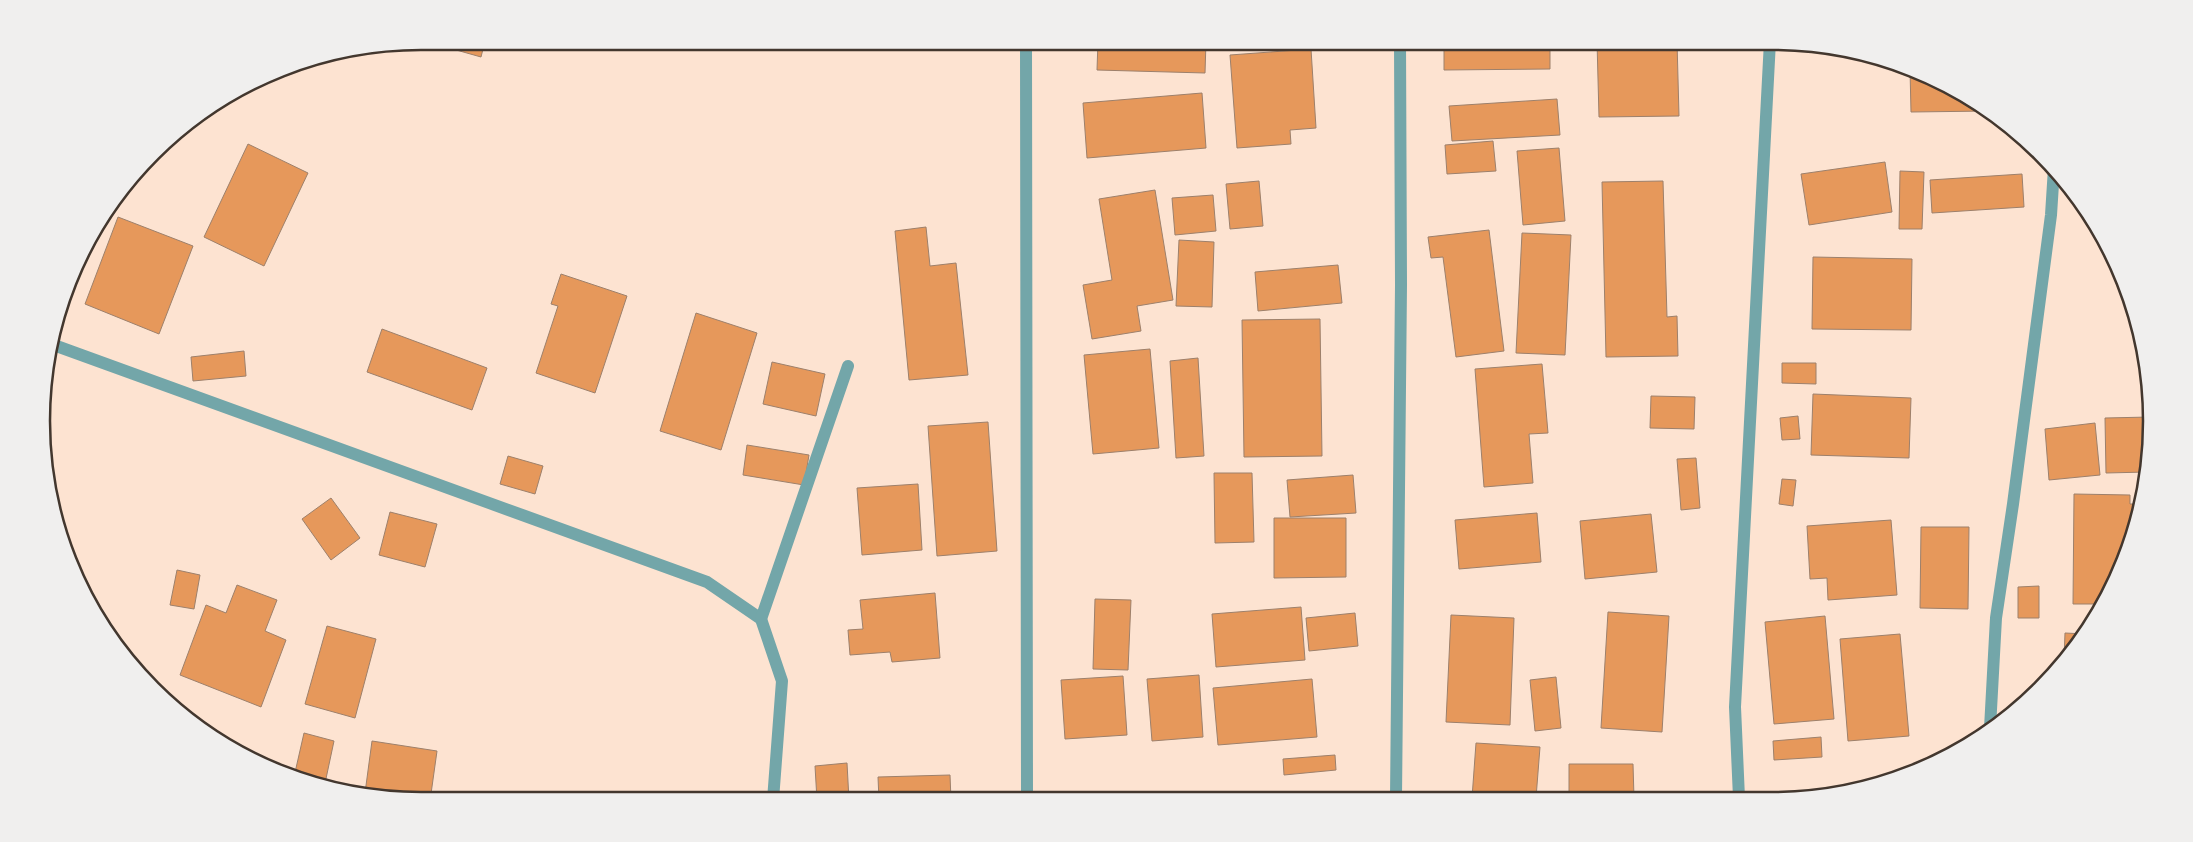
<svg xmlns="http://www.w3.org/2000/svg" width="2193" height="842" viewBox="0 0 2193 842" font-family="'Asap Condensed',sans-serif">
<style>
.building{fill:#e6985b;stroke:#9d806b}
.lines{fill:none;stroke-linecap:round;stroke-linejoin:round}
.minor{stroke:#73a6a9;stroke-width:12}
.rim{fill:none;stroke:#43372e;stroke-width:2.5}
</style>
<rect width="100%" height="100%" fill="#fde3d1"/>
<g class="building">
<polygon points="436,41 485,41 481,57 435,44"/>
<polygon points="1098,41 1206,41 1205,73 1097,70"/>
<polygon points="1444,41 1550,41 1550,69 1444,70"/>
<polygon points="1597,41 1677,41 1679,116 1599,117"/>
<polygon points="1311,49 1316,128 1290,130 1291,144 1237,148 1230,55"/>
<polygon points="1910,69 1940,81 1989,111 1911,112"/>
<polygon points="1202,93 1206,148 1087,158 1083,103"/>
<polygon points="1557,99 1560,135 1452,141 1449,106"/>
<polygon points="1493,141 1496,171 1447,174 1445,145"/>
<polygon points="248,144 308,173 264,266 204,237"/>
<polygon points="1559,148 1565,221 1523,225 1517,151"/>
<polygon points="1885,162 1892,212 1809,225 1801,174"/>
<polygon points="1900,171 1924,172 1922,229 1899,229"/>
<polygon points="2022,174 2024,207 1932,213 1930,180"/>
<polygon points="1259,181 1263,226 1230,229 1226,184"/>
<polygon points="1663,181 1667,317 1677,316 1678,356 1606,357 1602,182"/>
<polygon points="1155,190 1173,300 1137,306 1141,331 1092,339 1083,285 1112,280 1099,199"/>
<polygon points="1213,195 1216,231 1175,235 1172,198"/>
<polygon points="118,217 193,246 159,334 85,304"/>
<polygon points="926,227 930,266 956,263 968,375 909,380 895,231"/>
<polygon points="1489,230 1504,351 1456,357 1443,257 1431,258 1428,237"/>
<polygon points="1522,233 1571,235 1565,355 1516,353"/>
<polygon points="1179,240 1214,242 1212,307 1176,306"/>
<polygon points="1813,257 1912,259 1911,330 1812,329"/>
<polygon points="1338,265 1342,303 1258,311 1255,272"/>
<polygon points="561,274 627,296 595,393 536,373 558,306 551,304"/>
<polygon points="696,313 757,333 721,450 660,431"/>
<polygon points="1320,319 1322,456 1244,457 1242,320"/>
<polygon points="382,329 487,368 472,410 367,372"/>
<polygon points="1150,349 1159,448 1093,454 1084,355"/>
<polygon points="244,351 246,376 193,381 191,357"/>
<polygon points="1198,358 1204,456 1176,458 1170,361"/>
<polygon points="772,362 825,374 816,416 763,404"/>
<polygon points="1782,363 1816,363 1816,384 1782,383"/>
<polygon points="1542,364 1548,433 1529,434 1533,483 1484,487 1475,369"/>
<polygon points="1813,394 1911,398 1909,458 1811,455"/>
<polygon points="1651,396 1695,397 1694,429 1650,428"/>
<polygon points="1798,416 1800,439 1782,440 1780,418"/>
<polygon points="2150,417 2151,446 2147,472 2106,473 2105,418"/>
<polygon points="988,422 997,551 937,556 928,426"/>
<polygon points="2095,423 2100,475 2049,480 2045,429"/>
<polygon points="747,445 809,455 804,485 743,475"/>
<polygon points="508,456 543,466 535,494 500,484"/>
<polygon points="1696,458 1700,508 1681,510 1677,459"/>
<polygon points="1214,473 1252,473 1254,542 1215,543"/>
<polygon points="1353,475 1356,513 1290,517 1287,480"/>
<polygon points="1782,479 1796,480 1793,506 1779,504"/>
<polygon points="918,484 922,550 862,555 857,488"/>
<polygon points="2074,494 2130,495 2130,504 2141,504 2139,520 2100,604 2073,604"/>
<polygon points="331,498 360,538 331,560 302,519"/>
<polygon points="390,512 437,524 425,567 379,555"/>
<polygon points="1537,513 1541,562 1459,569 1455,520"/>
<polygon points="1651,514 1657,572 1585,579 1580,521"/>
<polygon points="1274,518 1346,518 1346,577 1274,578"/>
<polygon points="1891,520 1897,595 1828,600 1827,578 1810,579 1807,526"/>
<polygon points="1921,527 1969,527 1968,609 1920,608"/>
<polygon points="177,570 200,575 194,609 170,605"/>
<polygon points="237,585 277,600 265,631 286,640 261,707 180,675 206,605 226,613"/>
<polygon points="2039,586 2039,618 2018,618 2018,587"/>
<polygon points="935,593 940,658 892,662 890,652 850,655 848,630 863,629 860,600"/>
<polygon points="1095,599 1131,600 1128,670 1093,669"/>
<polygon points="1301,607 1305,660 1216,667 1212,614"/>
<polygon points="1608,612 1669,616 1662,732 1601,728"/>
<polygon points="1355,613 1358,646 1309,651 1306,618"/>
<polygon points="1451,615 1514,618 1510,725 1446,722"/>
<polygon points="1825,616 1834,719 1774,724 1765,622"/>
<polygon points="327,626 376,639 355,718 305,704"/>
<polygon points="2065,633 2086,634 2064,659"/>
<polygon points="1900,634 1909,736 1848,741 1840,639"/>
<polygon points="1199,675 1203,737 1152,741 1147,679"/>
<polygon points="1123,676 1127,735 1065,739 1061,680"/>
<polygon points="1556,677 1561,728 1535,731 1530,680"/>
<polygon points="1312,679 1317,737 1218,745 1213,688"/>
<polygon points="304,733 334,741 324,788 294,777"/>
<polygon points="1821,737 1822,757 1774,760 1773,741"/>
<polygon points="372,741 437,751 430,801 365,793"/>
<polygon points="1476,743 1540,747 1536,798 1472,798"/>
<polygon points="1335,755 1336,770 1284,775 1283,759"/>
<polygon points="847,763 849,800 817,800 815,766"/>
<polygon points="1569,764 1633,764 1634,798 1569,798"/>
<polygon points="950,775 951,800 879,800 878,777"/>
</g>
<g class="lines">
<g class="minor">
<polyline points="1026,41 1027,799"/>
<polyline points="51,344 707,582 761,619 782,681 773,800"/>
<polyline points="761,619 848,366"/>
<polyline points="1990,728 1996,618 2013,504 2051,215 2054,168"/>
<polyline points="1396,798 1401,285 1400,41"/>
<polyline points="1739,798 1735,707 1770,41"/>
</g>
</g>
<path d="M0 0H2193V842H0ZM421 50H1772A371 371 0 0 1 2143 421V421A371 371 0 0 1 1772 792H421A371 371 0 0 1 50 421V421A371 371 0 0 1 421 50Z" fill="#f0efee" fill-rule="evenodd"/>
<path class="rim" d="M421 50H1772A371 371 0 0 1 2143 421V421A371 371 0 0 1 1772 792H421A371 371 0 0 1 50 421V421A371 371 0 0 1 421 50Z"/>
</svg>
